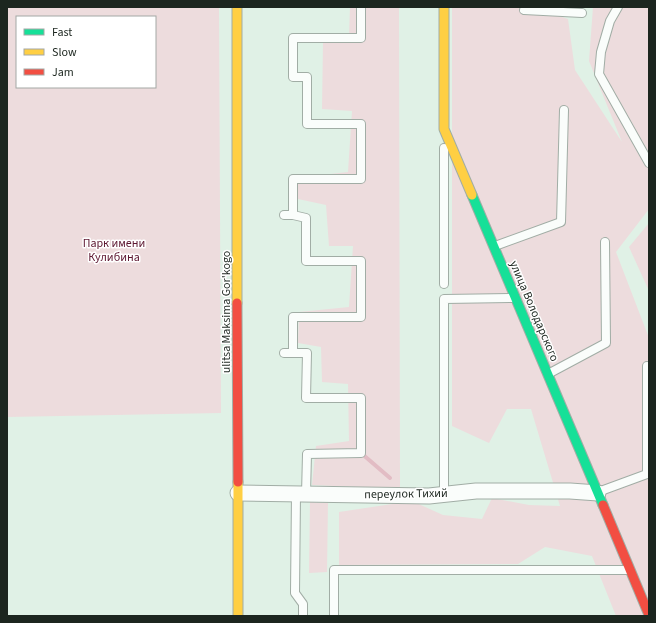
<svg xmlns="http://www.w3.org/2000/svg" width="656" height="623" viewBox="0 0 656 623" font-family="'Source Sans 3',sans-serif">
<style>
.green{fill:#eddcdd;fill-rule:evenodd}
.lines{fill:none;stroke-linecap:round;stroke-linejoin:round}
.stream{stroke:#e2bcc4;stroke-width:4}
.lane-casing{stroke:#a1ada5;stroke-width:10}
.street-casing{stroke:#a1ada5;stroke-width:17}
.fast-casing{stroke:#a1ada5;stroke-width:11}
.slow-casing{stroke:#a1ada5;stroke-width:11}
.jam-casing{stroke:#a1ada5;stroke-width:11}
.lane{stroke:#fafdfb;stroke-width:8}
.street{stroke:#fafdfb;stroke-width:15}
.fast{stroke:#16e098;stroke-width:9}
.slow{stroke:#ffcf43;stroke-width:9}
.jam{stroke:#f24e42;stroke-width:9}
.labels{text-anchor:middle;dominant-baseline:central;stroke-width:3;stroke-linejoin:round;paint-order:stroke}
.park-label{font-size:12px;fill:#5c1630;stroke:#fff}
.street-label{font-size:12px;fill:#1c261f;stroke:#fff}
</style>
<rect width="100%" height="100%" fill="#e0f1e6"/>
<g class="green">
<path d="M7 7H219L221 413 7 417ZM17 17H155V87H17Z"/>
<polygon points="350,7 399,7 400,489 312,485 316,446 349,441 348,384 322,382 321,347 298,343 299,312 349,307 353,246 329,246 326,205 298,199 296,178 348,172 352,111 322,109 323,42 349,36"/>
<polygon points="452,7 532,7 568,19 575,70 622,142 589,61 593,7 649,7 649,209 616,252 649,338 649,616 616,616 592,556 545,547 518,564 339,565 339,512 412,501 443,515 482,519 492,498 529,505 560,506 531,409 507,409 489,443 452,426"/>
<polygon points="649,223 649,291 629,247"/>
<polygon points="310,502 328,503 327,572 309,573"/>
</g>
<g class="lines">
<polyline class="stream" points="361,453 390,478"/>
<defs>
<g id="lane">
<polyline points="525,7 524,10 582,13"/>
<polyline points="618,7 610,21 601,52 599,74 649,163"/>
<polyline points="284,215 293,215"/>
<polyline points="495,246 561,222 564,110"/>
<polyline points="444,284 444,148"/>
<polyline points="284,353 293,353"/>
<polyline points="548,374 606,343 605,242"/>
<polyline points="598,492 647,474 647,366"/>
<polyline points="296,494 295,593 303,604 303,616"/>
<polyline points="306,494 307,454 361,453 361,398 306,398 307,353 293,353 293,317 361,317 361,261 306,261 306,218 293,215 293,179 361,179 361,124 307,124 307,77 293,77 293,38 361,38 361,7"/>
<polyline points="444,495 444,299 514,298"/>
<polyline points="334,616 334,570 628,570"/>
</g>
<polyline id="street" points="238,493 429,496 476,491 570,491 598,493"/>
<polyline id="fast" points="472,195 603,505"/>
<g id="slow">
<polyline points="237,7 237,303"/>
<polyline points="444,7 444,129 472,195"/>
<polyline points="238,482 238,616"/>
</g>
<g id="jam">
<polyline points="237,303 238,482"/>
<polyline points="603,505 649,615"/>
</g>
</defs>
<use href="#lane" class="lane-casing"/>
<use href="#street" class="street-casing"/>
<use href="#fast" class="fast-casing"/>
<use href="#slow" class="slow-casing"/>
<use href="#jam" class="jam-casing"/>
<use href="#lane" class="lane"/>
<use href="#street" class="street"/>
<use href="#fast" class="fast"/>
<use href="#slow" class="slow"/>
<use href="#jam" class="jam"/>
</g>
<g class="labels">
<g class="park-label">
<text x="114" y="243">Парк имени<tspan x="114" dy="14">Кулибина</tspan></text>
</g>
<g class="street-label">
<text transform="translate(534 311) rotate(67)">улица Володарского</text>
<text transform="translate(226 312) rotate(-90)">ulitsa Maksima Gor'kogo</text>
<text transform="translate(406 494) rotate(-1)">переулок Тихий</text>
</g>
</g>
<rect width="656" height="623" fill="none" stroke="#1c261f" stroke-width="16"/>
<rect x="16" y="16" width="140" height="72" fill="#ffffff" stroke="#a4a8a5"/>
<rect x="24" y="29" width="20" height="6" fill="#16e098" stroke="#a4a8a5"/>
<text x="52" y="36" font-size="12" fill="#1c261f">Fast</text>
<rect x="24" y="49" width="20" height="6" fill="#ffcf43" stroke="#a4a8a5"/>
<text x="52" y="56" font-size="12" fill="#1c261f">Slow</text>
<rect x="24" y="69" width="20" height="6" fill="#f24e42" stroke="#a4a8a5"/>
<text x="52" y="76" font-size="12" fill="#1c261f">Jam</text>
</svg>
